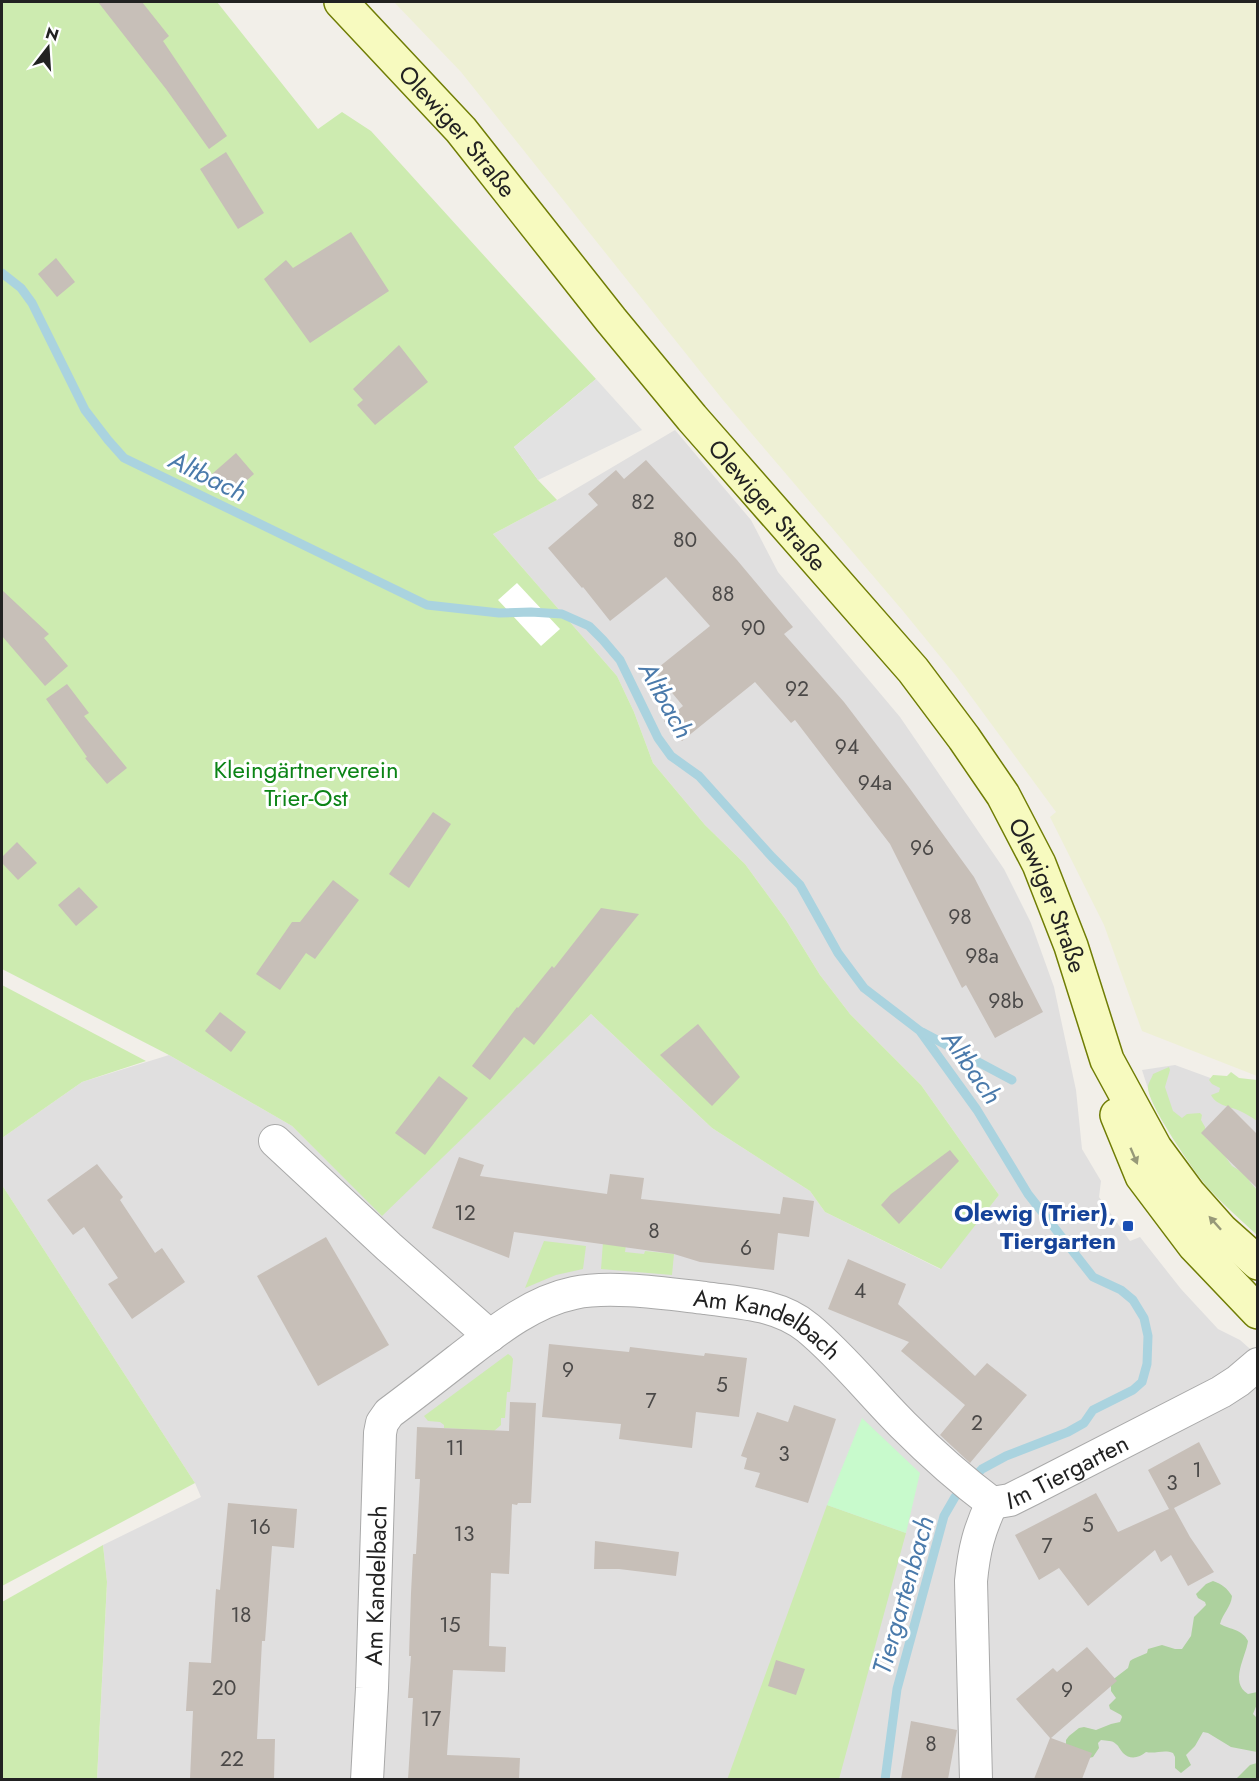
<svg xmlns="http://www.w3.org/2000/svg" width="1259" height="1781" viewBox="0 0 1259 1781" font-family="Jost,sans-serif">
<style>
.residential{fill:#e0dfdf}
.farmland{fill:#eef0d5}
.grass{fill:#cdebb0}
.forest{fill:#add19e}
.park{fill:#c8facc}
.parking{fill:#e2e2e2}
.pier{fill:#fff}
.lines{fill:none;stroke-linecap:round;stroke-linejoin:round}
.stream{stroke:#aad3df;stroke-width:9}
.building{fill:#c7bfb8}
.street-casing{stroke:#a9a9a9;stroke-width:34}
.secondary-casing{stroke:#707d05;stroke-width:36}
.street{stroke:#fff;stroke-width:32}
.secondary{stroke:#f7fabf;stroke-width:33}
.oneway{fill:#979978}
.transit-dot{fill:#1a4fb4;stroke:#fff;stroke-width:2}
.labels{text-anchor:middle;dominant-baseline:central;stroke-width:6;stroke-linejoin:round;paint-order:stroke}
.number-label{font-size:21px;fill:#4b4948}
.street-label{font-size:24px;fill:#222;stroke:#fff}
.park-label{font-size:24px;fill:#0c8416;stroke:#fff}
.transit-label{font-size:24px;font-weight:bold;fill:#164399;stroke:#fff;text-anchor:end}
.water-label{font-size:26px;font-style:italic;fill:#4a7aab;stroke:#fff}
</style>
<rect width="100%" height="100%" fill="#f2efe9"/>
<g class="residential">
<polygon points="675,430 751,520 778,572 900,717 1004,869 1031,923 1054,987 1076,1090 1082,1149 1101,1181 1099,1197 1130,1241 1140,1237 1181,1289 1218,1329 1240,1340 1257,1355 1257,1779 97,1779 107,1583 103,1545 201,1497 195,1483 2,1185 2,1138 82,1082 169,1055 292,1126 382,1215 591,1014 712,1128 810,1191 825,1212 940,1269 999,1195 921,1085 850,1014 820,975 786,920 745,864 705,825 653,763 634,712 617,676 493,534 557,500"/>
<polygon points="1175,1065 1257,1095 1257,1232 1152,1101 1142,1070"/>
</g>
<polygon class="farmland" points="394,2 1257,2 1257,1076 1142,1031 1104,925 1050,817 1056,812 956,676 903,611 723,400 461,72"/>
<g class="grass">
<polygon points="2,2 217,2 318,129 342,112 371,131 596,379 514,447 538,480 557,500 493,534 617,676 634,712 653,763 705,825 745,864 786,920 820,975 850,1014 921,1085 999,1195 941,1269 825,1212 810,1191 712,1128 591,1014 382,1216 292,1126 169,1055 2,969"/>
<polygon points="2,985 146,1061 82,1082 2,1138"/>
<path d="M1169 1067 1170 1070 1165 1087 1173 1111 1182 1118 1187 1114 1200 1113 1202 1115 1201 1120 1205 1127 1206 1138 1222 1152 1232 1166 1247 1175 1250 1182 1257 1190V1235C1241 1220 1225 1206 1210 1190 1197 1176 1147 1104 1148 1087 1148 1083 1152 1078 1153 1074Z"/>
<path d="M1231 1072 1239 1078 1257 1080V1121C1252 1117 1246 1114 1240 1111 1229 1106 1217 1106 1211 1095L1219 1092 1220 1088 1212 1084 1209 1080 1213 1075 1227 1076Z"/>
<polygon points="2,1185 195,1483 2,1586"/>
<polygon points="606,1201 627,1238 625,1252 644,1254 645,1251 674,1254 672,1275 601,1269"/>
<polygon points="544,1241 586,1246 583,1269 556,1275 525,1288"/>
<polygon points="508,1354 511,1356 513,1359 510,1392 507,1392 505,1418 501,1418 501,1425 494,1431 444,1428 444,1425 440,1422 428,1421 424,1416"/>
<polygon points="827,1505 906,1533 839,1779 727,1780"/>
<polygon points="103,1545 107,1582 97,1779 2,1779 2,1602"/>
</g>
<g class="forest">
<path d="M1213 1581C1222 1584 1227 1588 1232 1596 1231 1607 1223 1613 1220 1624 1231 1630 1242 1629 1248 1641 1246 1657 1229 1682 1248 1694L1257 1692V1704L1253 1714 1257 1718V1752L1231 1747 1208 1733 1203 1732 1195 1746 1186 1755 1191 1765 1181 1773 1175 1768V1757L1173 1753C1164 1749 1156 1754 1146 1752 1139 1758 1130 1760 1123 1753 1120 1750 1119 1746 1116 1744 1112 1740 1107 1741 1101 1740L1098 1743 1099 1748 1093 1757 1085 1759 1066 1748V1740L1069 1736 1079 1728 1084 1727 1096 1730 1111 1724 1120 1722 1122 1717 1121 1715 1110 1709 1109 1705 1116 1698 1111 1691V1681L1128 1668 1130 1661 1133 1659 1147 1653 1148 1649 1162 1645 1175 1649H1182L1191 1636 1194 1617 1206 1605 1205 1602 1198 1598 1196 1594 1206 1584Z"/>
<polygon points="1257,1763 1257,1779 1236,1779 1250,1765"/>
</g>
<polygon class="park" points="862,1418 920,1473 906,1533 827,1505"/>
<polygon class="parking" points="596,379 642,430 538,480 514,447"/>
<polygon class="pier" points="517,583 560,629 541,646 498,600"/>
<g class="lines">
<g class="stream">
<polyline points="2,273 21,288 32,303 85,410 108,440 124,458 427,605 499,613 531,612 562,614 589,626 603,640 620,660 658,738 671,756 699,776 772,857 800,885 838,953 864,988 920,1031 977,1110 1028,1194 1093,1277 1121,1290 1133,1300 1144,1318 1148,1336 1147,1364 1142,1382 1133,1390 1093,1410 1084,1423 1068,1432 1006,1456 982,1469 955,1497 944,1516 897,1689 885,1780"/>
<polyline points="922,1032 1012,1080"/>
</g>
</g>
<g class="building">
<polygon points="98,2 142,2 169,36 163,41 227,136 209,149 166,89"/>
<polygon points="226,152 264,213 238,229 200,169"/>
<polygon points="351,232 389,291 310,343 264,279 286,260 293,268"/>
<polygon points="56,258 75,282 57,297 38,274"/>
<polygon points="399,345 428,382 375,425 357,405 363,400 353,389"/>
<polygon points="236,453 254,474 230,495 212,474"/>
<polygon points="646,460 737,560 793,627 784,634 844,702 908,786 974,877 1043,1012 995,1038 966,985 962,988 890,844 795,720 791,723 755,682 682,741 664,721 683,706 654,671 710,626 666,577 610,621 583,587 582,588 548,548 598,505 588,494 616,470 624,479"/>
<polygon points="2,590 49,634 44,638 68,666 45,686 2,636"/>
<polygon points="67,684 89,713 84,716 127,768 107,784 85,758 87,757 46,699"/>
<polygon points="433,812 451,824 409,888 389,874"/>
<polygon points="17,842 37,863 18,880 2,863 2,857"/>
<polygon points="333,880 359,900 315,959 306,953 280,990 256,974 292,922 300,922"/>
<polygon points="79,887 98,907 76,926 58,905"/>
<polygon points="601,908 639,914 534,1045 524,1037 490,1080 472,1066 517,1007 518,1008 552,966 554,968"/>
<polygon points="220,1012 246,1032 231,1052 205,1031"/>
<polygon points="698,1024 740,1077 712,1106 660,1055"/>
<polygon points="439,1076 468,1098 425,1155 395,1133"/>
<polygon points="1228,1105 1257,1134 1257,1188 1201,1133"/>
<polygon points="950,1150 959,1161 899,1224 881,1205 891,1194"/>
<polygon points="459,1157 484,1165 480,1176 607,1194 610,1174 644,1178 641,1199 780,1214 779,1220 783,1197 814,1201 809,1237 778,1233 774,1270 700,1262 674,1254 514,1232 509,1258 432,1228"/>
<polygon points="97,1164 123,1197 120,1200 155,1253 162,1248 185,1282 132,1319 108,1284 118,1278 84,1227 73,1235 47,1200"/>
<polygon points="326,1237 389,1345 318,1386 257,1276"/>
<polygon points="848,1259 906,1284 898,1304 975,1376 987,1363 1027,1395 970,1463 940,1435 965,1405 901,1351 909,1342 828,1309"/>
<polygon points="549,1344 629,1352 630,1347 704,1356 705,1353 747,1358 739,1417 696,1412 692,1448 619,1439 621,1424 542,1417"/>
<polygon points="510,1402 536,1403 531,1503 518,1503 517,1505 512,1504 509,1574 491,1573 489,1646 506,1647 505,1672 453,1670 447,1755 520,1758 519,1779 408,1779 413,1698 408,1698 411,1656 409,1656 411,1593 413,1554 416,1554 420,1479 415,1479 417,1427 509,1431"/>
<polygon points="794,1405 836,1419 808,1503 755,1487 760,1473 744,1469 747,1458 741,1456 757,1412 788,1422"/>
<polygon points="1199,1442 1221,1484 1174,1508 1190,1537 1214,1572 1188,1586 1171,1555 1161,1562 1155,1550 1088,1606 1059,1568 1039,1580 1015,1535 1096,1493 1118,1532 1169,1509 1148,1470"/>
<polygon points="228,1503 297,1509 294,1548 272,1546 265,1641 262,1641 257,1739 275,1739 274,1779 190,1779 193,1711 186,1711 189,1662 211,1663 216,1589 220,1590"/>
<polygon points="595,1541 679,1552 676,1576 619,1569 594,1569"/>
<polygon points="1087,1647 1117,1681 1051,1738 1092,1753 1082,1779 1034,1779 1050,1738 1016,1699 1053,1668 1057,1672"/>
<polygon points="776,1660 805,1669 796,1695 768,1686"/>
<polygon points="911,1721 957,1730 948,1779 901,1779"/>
</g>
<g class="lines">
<defs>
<g id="street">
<polyline points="275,1141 389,1247 490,1336"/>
<path id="s1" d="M992 1503 1010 1500 1032 1489 1221 1392 1238 1381 1258 1364"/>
<path id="s2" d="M367 1780 372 1688 380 1433 382 1423 389 1413C412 1396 435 1378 458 1360 492 1334 530 1302 574 1293 610 1285 669 1294 705 1298 741 1303 779 1304 808 1328 843 1357 871 1393 903 1425 931 1453 960 1479 992 1503"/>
<path d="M976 1780 971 1581C974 1550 979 1530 992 1503"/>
</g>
<g id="secondary">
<path id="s3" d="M341 2 461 130 611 320 692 418 913 670 964 738 1003 795 1039 864 1071 946 1107 1060 1155 1148 1189 1194 1221 1230 1258 1263"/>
<polyline points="1117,1115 1142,1176 1194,1245 1258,1312"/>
</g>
</defs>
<use href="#street" class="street-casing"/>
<use href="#secondary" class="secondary-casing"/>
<use href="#street" class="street"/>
<use href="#secondary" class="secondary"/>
</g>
<defs><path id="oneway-solid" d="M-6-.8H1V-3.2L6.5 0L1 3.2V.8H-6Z" transform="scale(1.5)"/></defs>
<g class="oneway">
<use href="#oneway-solid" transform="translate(1134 1156) rotate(67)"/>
<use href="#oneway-solid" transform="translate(1215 1223) rotate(-132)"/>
</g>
<rect class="transit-dot" x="1122" y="1220" width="12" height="12" rx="3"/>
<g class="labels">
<g class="number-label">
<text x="643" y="502">82</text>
<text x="685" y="540">80</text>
<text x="723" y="594">88</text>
<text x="753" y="628">90</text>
<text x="797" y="689">92</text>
<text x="847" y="747">94</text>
<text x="875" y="783">94a</text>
<text x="922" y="848">96</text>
<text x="960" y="917">98</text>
<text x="982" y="956">98a</text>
<text x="1006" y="1001">98b</text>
<text x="465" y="1213">12</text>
<text x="654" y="1231">8</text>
<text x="746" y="1248">6</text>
<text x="860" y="1291">4</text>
<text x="568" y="1370">9</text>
<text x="722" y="1385">5</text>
<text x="651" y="1401">7</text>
<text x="977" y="1423">2</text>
<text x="455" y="1448">11</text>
<text x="784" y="1454">3</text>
<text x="1197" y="1470">1</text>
<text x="1172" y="1483">3</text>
<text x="1088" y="1525">5</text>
<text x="260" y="1527">16</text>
<text x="464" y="1534">13</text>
<text x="1047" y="1546">7</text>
<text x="241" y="1615">18</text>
<text x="450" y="1625">15</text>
<text x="224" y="1688">20</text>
<text x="1067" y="1690">9</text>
<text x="431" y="1719">17</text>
<text x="931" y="1744">8</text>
<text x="232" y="1759">22</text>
</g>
<g class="street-label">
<text stroke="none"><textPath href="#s3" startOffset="174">Olewiger Straße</textPath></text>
<text stroke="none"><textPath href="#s3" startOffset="660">Olewiger Straße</textPath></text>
<text stroke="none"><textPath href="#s3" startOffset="1144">Olewiger Straße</textPath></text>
<text stroke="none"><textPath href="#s2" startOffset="792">Am Kandelbach</textPath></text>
<text stroke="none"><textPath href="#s1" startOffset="82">Im Tiergarten</textPath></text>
<text stroke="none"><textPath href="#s2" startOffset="195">Am Kandelbach</textPath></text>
</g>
<g class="park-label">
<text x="306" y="769">Kleingärtnerverein<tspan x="306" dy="28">Trier-Ost</tspan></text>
</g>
<g class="transit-label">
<text x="1116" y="1212">Olewig (Trier),<tspan x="1116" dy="28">Tiergarten</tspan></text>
</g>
<g class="water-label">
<text transform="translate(208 476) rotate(26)">Altbach</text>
<text transform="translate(666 700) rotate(61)">Altbach</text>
<text transform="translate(972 1067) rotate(55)">Altbach</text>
<text transform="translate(903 1595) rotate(-74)">Tiergartenbach</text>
</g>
</g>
<rect width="1259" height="1781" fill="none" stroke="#222222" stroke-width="6"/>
<g transform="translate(48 48) rotate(17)" stroke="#ffffff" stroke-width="4.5" paint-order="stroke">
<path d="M0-4.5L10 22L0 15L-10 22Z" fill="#222222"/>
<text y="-9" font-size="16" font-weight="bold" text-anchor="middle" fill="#222222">N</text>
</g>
</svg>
